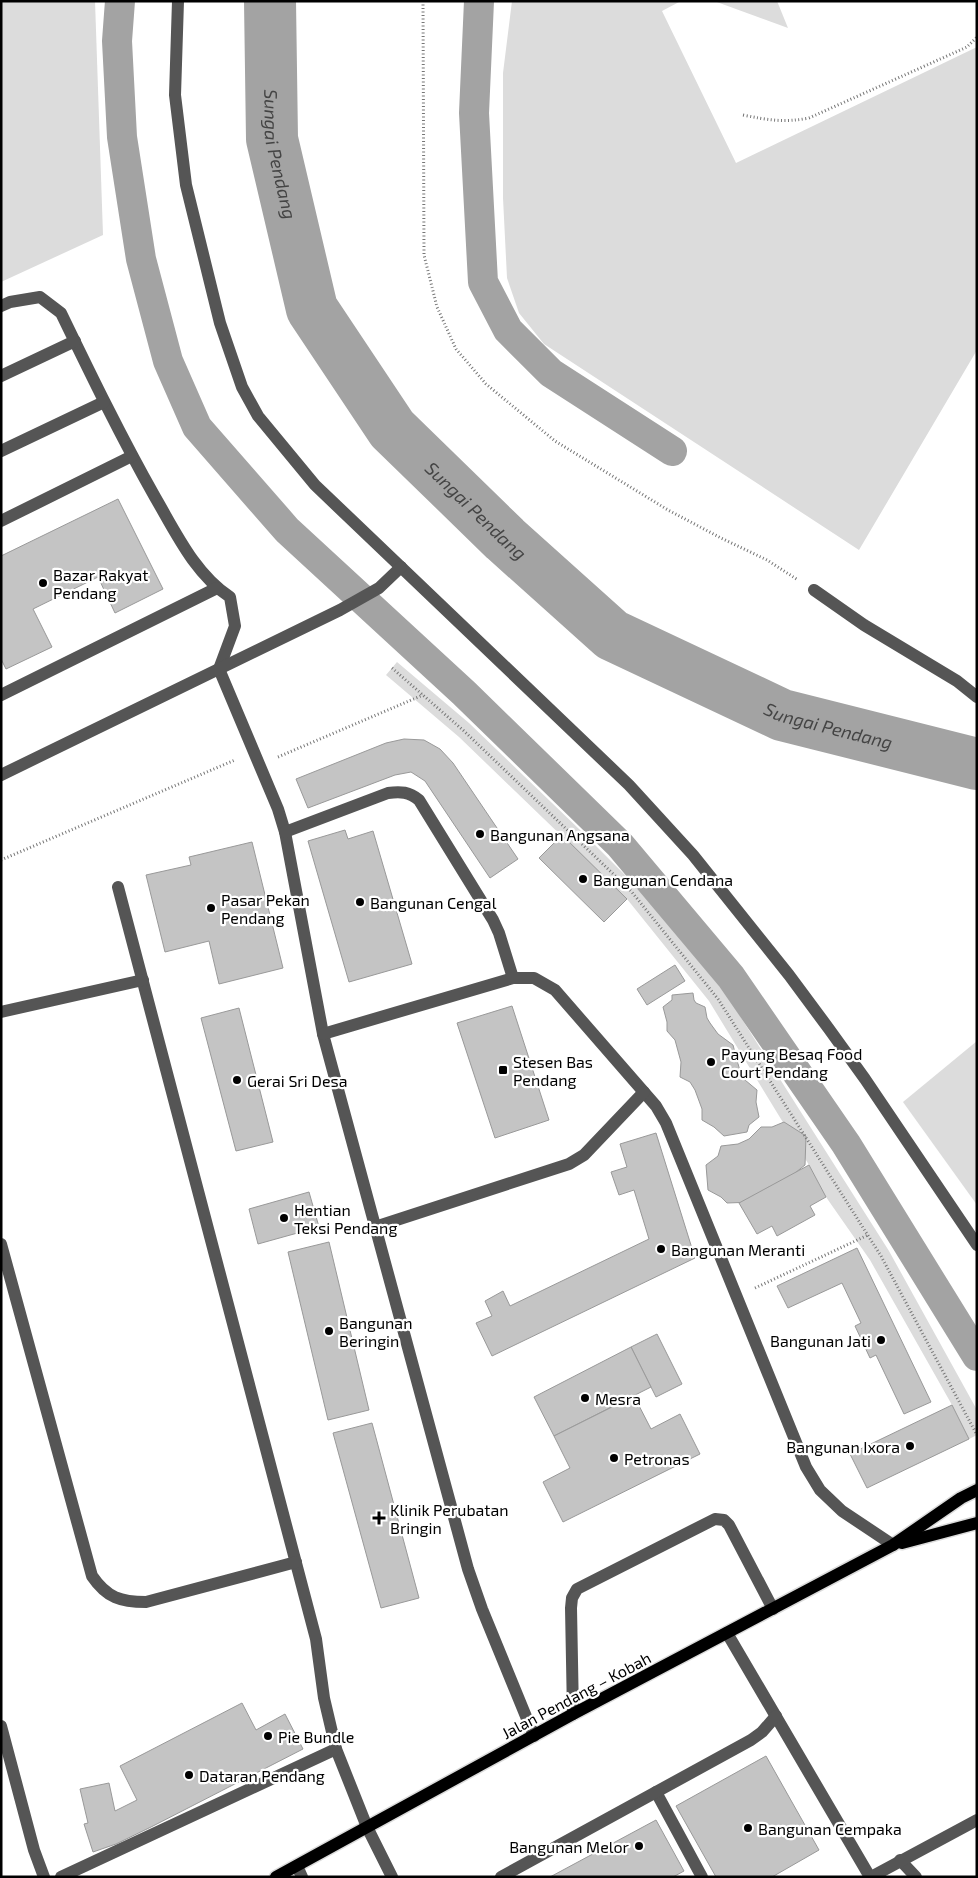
<svg xmlns="http://www.w3.org/2000/svg" width="978" height="1878" viewBox="0 0 978 1878" font-family="'Exo 2',sans-serif">
<style>
.green{fill:#dcdcdc}
.lines{fill:none;stroke-linecap:round;stroke-linejoin:round}
.canal{stroke:#a3a3a3;stroke-width:30}
.river{stroke:#a3a3a3;stroke-width:52}
.building{fill:#c4c4c4;stroke:#999}
.major-casing{stroke:#dbdbdb;stroke-width:15}
.path{stroke:#777;stroke-width:3;stroke-dasharray:1 2.5;stroke-linecap:butt}
.minor{stroke:#555;stroke-width:12}
.major{stroke:#000;stroke-width:12}
.poi-dot{fill:#000;stroke:#fff;stroke-width:2}
.labels{text-anchor:middle;dominant-baseline:central;stroke-width:4.5;stroke-linejoin:round;paint-order:stroke}
.poi-label{font-size:16px;fill:#000;stroke:#fff;text-anchor:start}
.street-label{font-size:16px;fill:#000;stroke:#fff}
.water-label{font-size:18px;font-style:italic;fill:#444;stroke:#fff}
</style>
<rect width="100%" height="100%" fill="#fff"/>
<g class="green">
<polygon points="1,1 95,1 103,235 1,282"/>
<polygon points="512,1 681,1 662,11 736,163 977,47 977,350 859,550 544,344 519,313 507,278 503,198 503,73"/>
<polygon points="714,1 777,1 788,28"/>
<polygon points="397,662 469,723 579,829 639,889 726,994 889,1251 977,1410 977,1435 969,1439 952,1405 870,1260 826,1197 809,1165 709,1001 627,899 459,737 386,675"/>
<polygon points="977,1041 977,1205 903,1102"/>
</g>
<g class="lines">
<g class="canal">
<polyline points="120,1 117,41 122,137 141,259 168,361 197,427 287,530 464,693 620,845 731,977 846,1144 977,1356"/>
<polyline points="479,1 474,113 483,282 508,330 551,373 672,451"/>
</g>
<path class="river" id="s1" d="M270 1 272 139 312 309 392 429 505 539 612 635 782 715 977 764"/>
</g>
<g class="building">
<polygon points="118,499 163,589 115,613 98,577 33,609 52,647 6,669 1,659 1,556"/>
<polygon points="404,739 424,740 440,749 453,763 518,859 490,878 425,781 411,772 395,775 308,808 296,779 386,743"/>
<polygon points="345,830 348,839 373,831 412,964 349,982 308,841"/>
<polygon points="562,835 627,899 604,922 539,858"/>
<polygon points="252,842 283,968 219,984 209,941 165,952 146,875 191,865 189,857"/>
<polygon points="675,965 685,981 647,1005 637,989"/>
<polygon points="693,993 694,1000 696,1003 705,1007 707,1018 710,1023 718,1034 733,1045 740,1071 745,1080 757,1090 756,1102 759,1117 749,1125 747,1132 724,1136 714,1127 702,1120 702,1109 695,1090 690,1082 680,1077 681,1062 675,1040 667,1031 667,1022 663,1007 672,1000 672,995"/>
<polygon points="512,1006 549,1120 495,1138 457,1023"/>
<polygon points="239,1008 273,1142 236,1151 201,1018"/>
<polygon points="784,1122 806,1136 805,1165 795,1173 792,1180 769,1187 760,1193 754,1202 727,1203 721,1197 708,1190 706,1165 718,1156 721,1146 738,1144 749,1139 761,1127 772,1127"/>
<polygon points="656,1133 695,1258 492,1356 476,1323 492,1316 485,1301 503,1291 510,1306 649,1239 634,1190 619,1195 611,1172 627,1167 620,1144"/>
<polygon points="809,1165 826,1197 810,1206 815,1215 777,1236 772,1226 757,1234 739,1203"/>
<polygon points="309,1192 319,1227 258,1244 249,1209"/>
<polygon points="329,1242 369,1410 328,1420 288,1252"/>
<polygon points="857,1248 931,1402 904,1414 876,1355 870,1358 855,1326 861,1323 842,1283 788,1308 777,1286"/>
<polygon points="657,1334 682,1384 656,1397 631,1347"/>
<polygon points="631,1347 651,1387 554,1436 534,1397"/>
<polygon points="634,1396 651,1429 680,1414 700,1454 563,1522 543,1482 570,1468 554,1436"/>
<polygon points="952,1405 969,1439 867,1488 850,1454"/>
<polygon points="372,1423 419,1598 381,1608 333,1433"/>
<polygon points="242,1703 256,1730 285,1714 303,1749 151,1827 116,1844 93,1852 84,1824 88,1823 80,1789 109,1783 115,1811 137,1800 120,1766"/>
<polygon points="766,1756 819,1850 772,1877 716,1877 676,1806"/>
<polygon points="656,1820 684,1871 673,1877 550,1877"/>
</g>
<g class="lines">
<defs>
<g id="major">
<polyline points="902,1543 977,1523"/>
<polyline points="276,1877 573,1714 893,1545 961,1498 977,1490"/>
</g>
</defs>
<use href="#major" class="major-casing"/>
<g class="path">
<polyline points="423,1 424,255 437,307 456,349 486,384 555,441 668,510 721,538 767,560 798,580"/>
<path d="M743 115C768 120 784 123 809 118L967 47 977 37"/>
<polyline points="392,668 464,731 631,891 718,999 881,1256 977,1435"/>
<polyline points="278,757 423,695"/>
<polyline points="1,860 235,760"/>
<polyline points="755,1288 868,1235"/>
</g>
<g class="minor">
<polyline points="178,1 175,95 186,185 220,323 242,387 258,416 315,485 629,785 693,855 789,975 829,1029 865,1079 977,1245"/>
<path d="M1 306 10 302 40 297 61 313C91 375 121 437 155 497 176 533 195 574 230 597L235 626 219 669 278 809 285 832 323 1034 468 1569 482 1609 534 1736"/>
<polyline points="1,376 75,341"/>
<polyline points="1,451 104,402"/>
<polyline points="1,521 132,456"/>
<polyline points="814,590 864,625 957,681 977,697"/>
<polyline points="1,695 217,588"/>
<polyline points="1,775 340,610 379,588 401,567"/>
<path d="M285 832 388 793C401 791 409 792 419 800L493 920 499 933 513 978"/>
<polyline points="118,887 316,1639 324,1698 336,1749 367,1827 392,1877"/>
<polyline points="1,1012 143,980"/>
<polyline points="323,1034 513,978 534,978 555,990 656,1106 666,1123 806,1467 820,1490 842,1511 893,1545"/>
<polyline points="375,1227 569,1164 584,1155 644,1092"/>
<path d="M1 1244 92 1576C107 1598 121 1602 146 1602L296 1562"/>
<polyline points="727,1633 870,1877"/>
<polyline points="573,1714 571,1608 572,1598 577,1589 715,1519 724,1520 729,1525 773,1609"/>
<polyline points="1,1726 34,1850 44,1877"/>
<polyline points="656,1792 702,1877"/>
<polyline points="900,1860 916,1877"/>
<polyline points="297,1866 302,1877"/>
<polyline points="61,1877 336,1749"/>
<polyline points="501,1877 751,1740 762,1732 776,1716"/>
<polyline points="871,1877 977,1820"/>
</g>
<use href="#major" class="major"/>
</g>
<g class="poi-dot">
<circle cx="43" cy="583" r="5"/>
<circle cx="480" cy="834" r="5"/>
<circle cx="583" cy="879" r="5"/>
<circle cx="360" cy="902" r="5"/>
<circle cx="211" cy="908" r="5"/>
<circle cx="711" cy="1062" r="5"/>
<rect x="498" y="1065" width="10" height="10" rx="2.5"/>
<circle cx="237" cy="1080" r="5"/>
<circle cx="284" cy="1218" r="5"/>
<circle cx="661" cy="1249" r="5"/>
<circle cx="329" cy="1331" r="5"/>
<circle cx="881" cy="1340" r="5"/>
<circle cx="585" cy="1398" r="5"/>
<circle cx="910" cy="1446" r="5"/>
<circle cx="614" cy="1458" r="5"/>
<path d="M376.5 1510.5h5v5h5v5h-5v5h-5v-5h-5v-5h5z"/>
<circle cx="268" cy="1736" r="5"/>
<circle cx="189" cy="1775" r="5"/>
<circle cx="748" cy="1828" r="5"/>
<circle cx="639" cy="1846" r="5"/>
</g>
<g class="labels">
<g class="poi-label">
<text x="53" y="574">Bazar Rakyat<tspan x="53" dy="18">Pendang</tspan></text>
<text x="490" y="834">Bangunan Angsana</text>
<text x="593" y="879">Bangunan Cendana</text>
<text x="221" y="899">Pasar Pekan<tspan x="221" dy="18">Pendang</tspan></text>
<text x="370" y="902">Bangunan Cengal</text>
<text x="721" y="1053">Payung Besaq Food<tspan x="721" dy="18">Court Pendang</tspan></text>
<text x="513" y="1061">Stesen Bas<tspan x="513" dy="18">Pendang</tspan></text>
<text x="247" y="1080">Gerai Sri Desa</text>
<text x="294" y="1209">Hentian<tspan x="294" dy="18">Teksi Pendang</tspan></text>
<text x="671" y="1249">Bangunan Meranti</text>
<text x="339" y="1322">Bangunan<tspan x="339" dy="18">Beringin</tspan></text>
<text x="871" y="1340" text-anchor="end">Bangunan Jati</text>
<text x="595" y="1398">Mesra</text>
<text x="900" y="1446" text-anchor="end">Bangunan Ixora</text>
<text x="624" y="1458">Petronas</text>
<text x="390" y="1509">Klinik Perubatan<tspan x="390" dy="18">Bringin</tspan></text>
<text x="278" y="1736">Pie Bundle</text>
<text x="199" y="1775">Dataran Pendang</text>
<text x="758" y="1828">Bangunan Cempaka</text>
<text x="629" y="1846" text-anchor="end">Bangunan Melor</text>
</g>
<g class="street-label">
<text transform="translate(576 1695) rotate(-28)">Jalan Pendang – Kobah</text>
</g>
<g class="water-label">
<text stroke="none"><textPath href="#s1" startOffset="154">Sungai Pendang</textPath></text>
<text stroke="none"><textPath href="#s1" startOffset="574">Sungai Pendang</textPath></text>
<text stroke="none"><textPath href="#s1" startOffset="994">Sungai Pendang</textPath></text>
</g>
</g>
<rect width="978" height="1878" fill="none" stroke="#000000" stroke-width="5"/>
</svg>
